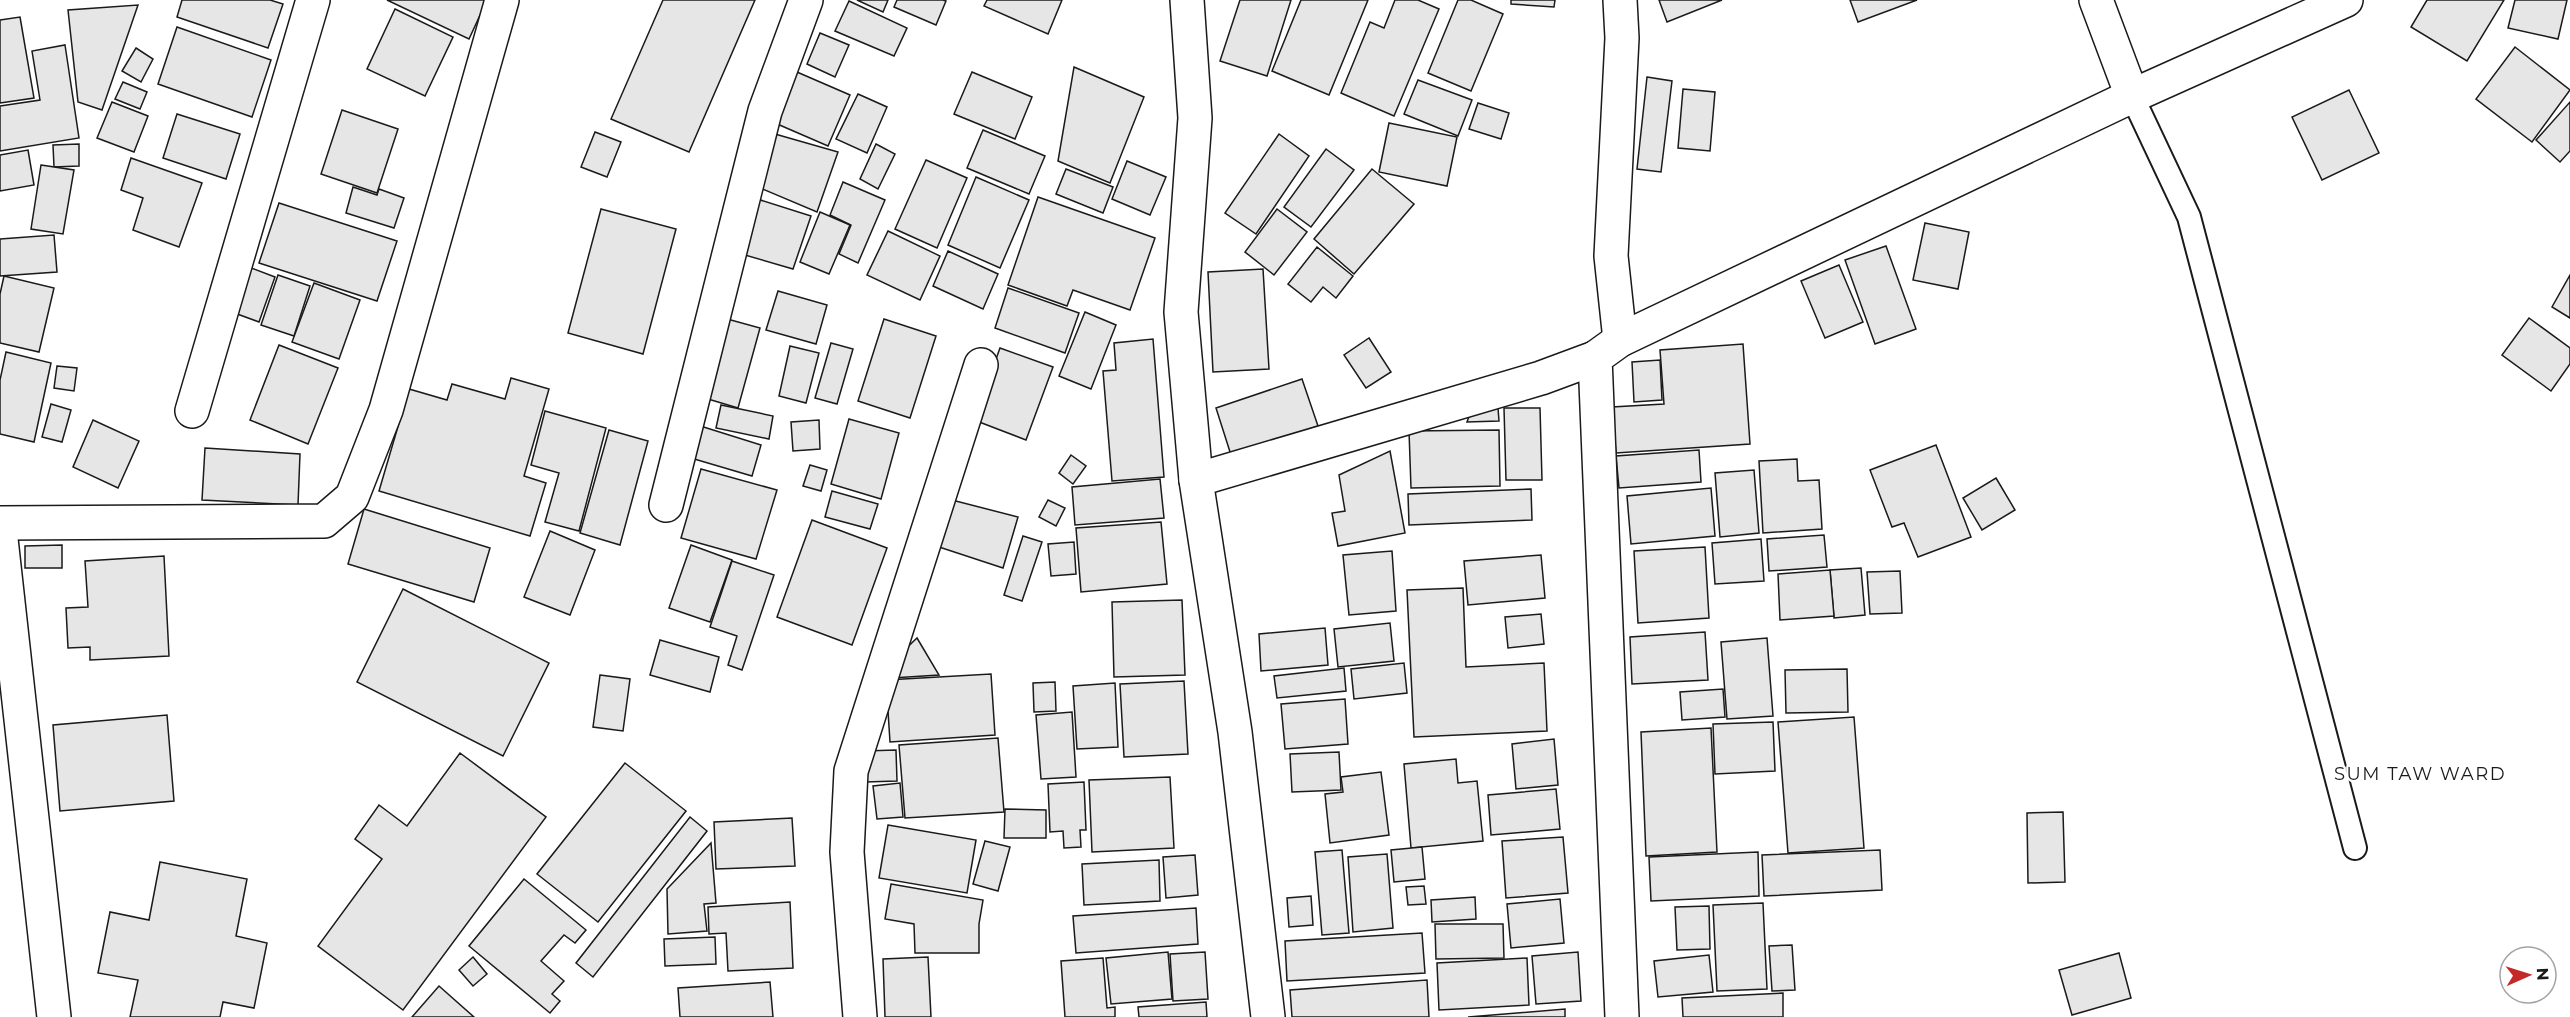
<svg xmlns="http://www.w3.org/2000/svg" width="2570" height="1017" viewBox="0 0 2570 1017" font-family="Montserrat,sans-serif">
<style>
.building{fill:#e6e6e6;stroke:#1a1a1a;stroke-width:1.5}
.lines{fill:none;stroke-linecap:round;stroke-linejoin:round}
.service-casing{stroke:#1a1a1a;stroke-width:26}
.minor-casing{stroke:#1a1a1a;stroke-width:36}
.service{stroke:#fff;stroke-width:22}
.minor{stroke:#fff;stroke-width:33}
.labels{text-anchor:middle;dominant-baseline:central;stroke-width:4.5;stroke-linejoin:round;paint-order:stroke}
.quarter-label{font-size:18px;letter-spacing:1.5px;fill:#1a1a1a;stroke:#fff}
</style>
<rect width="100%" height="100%" fill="#fff"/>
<g class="building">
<polygon points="182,0 270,0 283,4 268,48 177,17"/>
<polygon points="387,0 487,0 469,39"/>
<polygon points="663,0 755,0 689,152 611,119"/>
<polygon points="857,0 888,0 883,12"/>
<polygon points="897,0 943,0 946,1 936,25 894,7"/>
<polygon points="987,0 1062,0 1048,34 984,6"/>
<polygon points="1240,0 1291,0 1267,76 1220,61"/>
<polygon points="1301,0 1368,0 1329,95 1272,71"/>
<polygon points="1395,0 1418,0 1439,9 1394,116 1341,93 1370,22 1384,28"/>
<polygon points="1458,0 1471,0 1503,14 1471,91 1428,73"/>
<polygon points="1511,0 1555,0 1554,7 1511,4"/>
<polygon points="1659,0 1722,0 1667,22"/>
<polygon points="1850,0 1917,0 1858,22"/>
<polygon points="2427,0 2504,0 2467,61 2411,27"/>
<polygon points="2515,0 2567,0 2558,39 2508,28"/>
<polygon points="849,1 907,28 894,56 835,31"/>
<polygon points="138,5 102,110 78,102 68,10"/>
<polygon points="395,9 453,37 425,96 367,69"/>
<polygon points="20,17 34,98 0,103 0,20"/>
<polygon points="177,27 271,60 252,117 158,84"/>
<polygon points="820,33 849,45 835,77 807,64"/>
<polygon points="65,45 79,138 0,151 0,106 40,100 32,51"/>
<polygon points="2515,47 2570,90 2532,142 2476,99"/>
<polygon points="136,48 153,59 141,82 122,71"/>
<polygon points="1074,67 1144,97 1110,183 1058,161"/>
<polygon points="790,69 850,95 828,146 768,120"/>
<polygon points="972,72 1032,97 1015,139 954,114"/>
<polygon points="1647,77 1672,81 1661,172 1637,169"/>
<polygon points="1418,80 1472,100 1458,136 1404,114"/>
<polygon points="123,82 147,92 140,109 115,99"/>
<polygon points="1683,89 1715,92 1710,151 1678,148"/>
<polygon points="2349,90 2379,153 2322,180 2292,117"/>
<polygon points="858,94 887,107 867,153 836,139"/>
<polygon points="112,102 148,116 134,152 97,138"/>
<polygon points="2570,102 2570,151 2560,162 2536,140"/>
<polygon points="1478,103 1509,113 1501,139 1469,129"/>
<polygon points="342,110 398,129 377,193 321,174"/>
<polygon points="177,114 240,134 226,179 163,158"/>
<polygon points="1389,123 1457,137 1447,186 1379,172"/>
<polygon points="983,130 1045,156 1029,194 967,168"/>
<polygon points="595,132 621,142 607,177 581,167"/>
<polygon points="768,132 838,152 817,212 753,185"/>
<polygon points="1279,134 1309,156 1256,234 1225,213"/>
<polygon points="79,144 79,166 54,167 53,145"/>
<polygon points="876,144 895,154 878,189 860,179"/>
<polygon points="1326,149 1354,170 1311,227 1284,207"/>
<polygon points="28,150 34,185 0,191 0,155"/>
<polygon points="131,158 202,183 179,247 133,230 143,198 121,190"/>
<polygon points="926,160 967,178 937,248 895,229"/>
<polygon points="1127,161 1166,177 1150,215 1112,199"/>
<polygon points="41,165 74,170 63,234 31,229"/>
<polygon points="1066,169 1113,187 1103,213 1056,194"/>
<polygon points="1372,169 1414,204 1354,274 1314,239"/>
<polygon points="976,177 1029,200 1000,268 948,245"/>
<polygon points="843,182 885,200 858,263 839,254 851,225 830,215"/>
<polygon points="353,187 377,195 379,189 404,198 394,228 346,213"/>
<polygon points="751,197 811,216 793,269 738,253"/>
<polygon points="1038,197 1155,238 1130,310 1073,290 1067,306 1008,285"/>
<polygon points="279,203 397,241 377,301 259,263"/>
<polygon points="601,209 676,229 643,354 568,333"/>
<polygon points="1277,209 1307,232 1274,275 1245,252"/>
<polygon points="820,212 850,225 829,274 800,262"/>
<polygon points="1925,223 1969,232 1958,289 1913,280"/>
<polygon points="888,231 940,256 920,300 867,275"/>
<polygon points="54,235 57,272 0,276 0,239"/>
<polygon points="1886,246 1916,329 1875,344 1845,260"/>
<polygon points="1317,247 1353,276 1336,298 1323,287 1311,302 1288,284"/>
<polygon points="948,251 998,274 983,309 933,286"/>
<polygon points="1839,265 1863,322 1825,338 1801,281"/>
<polygon points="246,266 275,277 259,322 229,311"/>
<polygon points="1263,269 1269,369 1213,372 1208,272"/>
<polygon points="278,275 310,286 294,336 261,325"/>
<polygon points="2570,275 2570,318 2552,307"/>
<polygon points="4,276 54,288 39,352 0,343 0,294"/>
<polygon points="314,283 360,300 339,359 292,342"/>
<polygon points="1008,288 1079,313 1065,353 995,328"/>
<polygon points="778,291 827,305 816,344 766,330"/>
<polygon points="1085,312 1116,325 1091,389 1059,376"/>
<polygon points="720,317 760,328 738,408 698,396"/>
<polygon points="2529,318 2570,348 2570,364 2551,391 2502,355"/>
<polygon points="884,319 936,336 910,418 858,401"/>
<polygon points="1369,338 1391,372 1366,388 1344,355"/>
<polygon points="1153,339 1164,477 1112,481 1103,371 1116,370 1114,343"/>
<polygon points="831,343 853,349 837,404 815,398"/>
<polygon points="1743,344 1750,444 1616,453 1612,407 1664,404 1660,350"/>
<polygon points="279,345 338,368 308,444 250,420"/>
<polygon points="790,346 819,353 806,403 779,396"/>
<polygon points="1000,348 1053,367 1026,440 974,420"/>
<polygon points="6,352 51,363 34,442 0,434 0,380"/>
<polygon points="1660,360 1662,400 1634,402 1632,362"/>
<polygon points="57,366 77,368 74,391 54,388"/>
<polygon points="511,378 549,389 524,476 546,483 530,536 379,491 409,389 447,400 452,384 505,399"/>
<polygon points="1302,379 1318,426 1231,455 1216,408"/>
<polygon points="51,404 71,410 62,442 42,437"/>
<polygon points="721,405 773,416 769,439 716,428"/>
<polygon points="1498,408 1499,421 1467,422 1471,411"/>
<polygon points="1504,408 1540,408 1542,480 1506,480"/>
<polygon points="545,411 606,428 579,531 545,522 559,473 531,465"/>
<polygon points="849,419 899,433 881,499 831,484"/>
<polygon points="93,420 139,441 118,488 73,467"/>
<polygon points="819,420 820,449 793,451 791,422"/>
<polygon points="694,424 761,445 752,476 684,456"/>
<polygon points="609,430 648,441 620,545 580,533"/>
<polygon points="1499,430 1500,486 1411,488 1409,431"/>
<polygon points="1936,445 1971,537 1918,557 1904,523 1892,527 1870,470"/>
<polygon points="205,448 300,454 298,505 202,500"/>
<polygon points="1699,450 1701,482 1619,488 1616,456"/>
<polygon points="1390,451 1405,533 1338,546 1332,513 1345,511 1339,475"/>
<polygon points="1071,455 1086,466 1073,484 1059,473"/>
<polygon points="1797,459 1798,481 1819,480 1822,529 1763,533 1759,461"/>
<polygon points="810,465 827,470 821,491 803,486"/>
<polygon points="701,469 777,490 756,559 681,538"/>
<polygon points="1754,470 1759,533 1720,537 1715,473"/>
<polygon points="1996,478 2015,510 1982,530 1963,498"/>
<polygon points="1160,479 1164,518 1075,525 1072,487"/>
<polygon points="1711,488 1715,536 1631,544 1627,496"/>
<polygon points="1531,489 1532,520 1409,525 1408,494"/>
<polygon points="832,491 878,504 870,529 825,517"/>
<polygon points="948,499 1018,517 1003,568 936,546"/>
<polygon points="1048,500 1065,508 1056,526 1039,517"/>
<polygon points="364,509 490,548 474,602 348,564"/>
<polygon points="812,520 887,548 852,645 777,617"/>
<polygon points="1161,522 1167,584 1081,592 1076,528"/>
<polygon points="550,531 595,550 570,615 524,597"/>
<polygon points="1824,535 1827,567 1769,571 1767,539"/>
<polygon points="1023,536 1042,542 1022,601 1004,595"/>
<polygon points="1761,539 1764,581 1715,584 1712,543"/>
<polygon points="1074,542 1076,574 1051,576 1048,544"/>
<polygon points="62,545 62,568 25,568 25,546"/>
<polygon points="691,545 732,560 710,622 669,608"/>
<polygon points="1705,547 1709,618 1638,623 1634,551"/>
<polygon points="1392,551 1396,611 1349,615 1343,555"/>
<polygon points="1541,555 1545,598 1468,605 1464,561"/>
<polygon points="164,556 169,656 90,660 90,647 68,648 66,608 88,607 85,561"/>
<polygon points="732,561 774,575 742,670 728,665 737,636 710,627"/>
<polygon points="1861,568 1865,615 1834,618 1830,570"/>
<polygon points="1830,570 1834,616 1780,620 1778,574"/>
<polygon points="1900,571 1902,613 1870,614 1867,572"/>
<polygon points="1463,588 1466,667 1544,663 1547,731 1414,737 1407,590"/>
<polygon points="403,589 549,663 503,756 357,682"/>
<polygon points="1182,600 1185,675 1114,677 1112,602"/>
<polygon points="1541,614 1544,644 1508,648 1505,617"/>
<polygon points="1390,623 1394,661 1338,667 1334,629"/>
<polygon points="1325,628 1328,665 1261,671 1259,634"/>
<polygon points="1705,632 1708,680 1632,684 1630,637"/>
<polygon points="917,638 939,675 892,678 892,662"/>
<polygon points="1767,638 1773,716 1727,719 1721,642"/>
<polygon points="660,640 719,657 710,692 650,675"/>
<polygon points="1404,663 1407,693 1354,699 1351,669"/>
<polygon points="1344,668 1346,691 1277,698 1274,676"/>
<polygon points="1847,669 1848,712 1786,713 1785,670"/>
<polygon points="991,674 995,735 890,742 886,680"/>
<polygon points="600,675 630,679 623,731 593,727"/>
<polygon points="1184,681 1188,754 1124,757 1120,684"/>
<polygon points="1055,682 1056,711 1034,712 1033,683"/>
<polygon points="1115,683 1118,747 1077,749 1073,686"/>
<polygon points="1723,689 1725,717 1682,720 1680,692"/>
<polygon points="1345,699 1348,744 1285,749 1281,704"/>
<polygon points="1072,712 1076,777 1041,779 1036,715"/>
<polygon points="167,715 174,801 60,811 53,725"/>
<polygon points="1854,717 1864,848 1788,853 1778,722"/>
<polygon points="1773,722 1775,771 1715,774 1713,724"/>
<polygon points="1711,728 1717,852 1646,856 1641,732"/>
<polygon points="998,738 1004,812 905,818 899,745"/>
<polygon points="1554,739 1558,785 1516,789 1512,744"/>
<polygon points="896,750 897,781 865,782 864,751"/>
<polygon points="1339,752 1341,790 1292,792 1290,754"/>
<polygon points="460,753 546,817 403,1010 318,946 382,859 355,839 379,805 407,826"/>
<polygon points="1456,759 1458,783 1477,781 1483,841 1411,848 1404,764"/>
<polygon points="625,763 686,811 598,922 537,874"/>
<polygon points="1381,772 1389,835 1330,843 1325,794 1343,792 1341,777"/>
<polygon points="1170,777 1174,848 1092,852 1089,780"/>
<polygon points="1084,782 1086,830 1080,830 1081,847 1064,848 1063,831 1050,832 1048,784"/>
<polygon points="900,783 903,817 877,819 873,786"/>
<polygon points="1556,789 1560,829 1491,835 1488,795"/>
<polygon points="1005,809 1046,810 1046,838 1004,838"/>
<polygon points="2063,812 2065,882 2028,883 2027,813"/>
<polygon points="690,817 707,831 593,977 576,963"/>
<polygon points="792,818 795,866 716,869 714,822"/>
<polygon points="888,825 976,840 967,893 879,878"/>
<polygon points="1563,837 1568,893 1506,898 1502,841"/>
<polygon points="985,841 1010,847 998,891 973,884"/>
<polygon points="711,843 716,903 704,904 707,931 668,934 667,889"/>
<polygon points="1422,847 1425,879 1394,882 1391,850"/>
<polygon points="1342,850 1349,933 1322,935 1315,852"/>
<polygon points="1880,850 1882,890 1764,896 1762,855"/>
<polygon points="1758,852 1759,896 1651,901 1649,857"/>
<polygon points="1387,854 1393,928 1353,932 1348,857"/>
<polygon points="1195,855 1198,895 1166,898 1163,857"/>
<polygon points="1159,860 1160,901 1084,905 1082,864"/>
<polygon points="160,862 247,879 236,936 267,943 254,1008 223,1002 220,1017 130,1017 138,980 98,973 110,912 149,920"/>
<polygon points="524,879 586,930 575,943 564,935 541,961 564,981 552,994 560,1001 550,1013 469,946"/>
<polygon points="891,884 983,900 979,924 979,953 915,953 914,924 885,919"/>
<polygon points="1424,886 1426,904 1408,905 1406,887"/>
<polygon points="1311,896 1313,925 1289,927 1287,898"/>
<polygon points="1475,897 1476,919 1432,922 1431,900"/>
<polygon points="1560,899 1564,943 1511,948 1507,904"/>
<polygon points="790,902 793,968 728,971 726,933 709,934 708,907"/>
<polygon points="1763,903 1767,989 1717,991 1713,905"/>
<polygon points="1709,906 1710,949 1677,950 1675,907"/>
<polygon points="1196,908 1198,944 1076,953 1073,916"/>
<polygon points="1435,924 1503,924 1504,958 1436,959"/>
<polygon points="1422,933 1425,973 1287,981 1285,941"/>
<polygon points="715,937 716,964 665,966 664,939"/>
<polygon points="1792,945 1795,990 1772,991 1769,946"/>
<polygon points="1168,952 1172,999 1111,1004 1106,958"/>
<polygon points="1205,952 1208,999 1173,1001 1170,954"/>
<polygon points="1578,952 1581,1001 1536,1004 1532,956"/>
<polygon points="2119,953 2131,998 2072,1015 2059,970"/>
<polygon points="1709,955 1713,992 1658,997 1654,961"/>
<polygon points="473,957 487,974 473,986 459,970"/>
<polygon points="928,957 931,1017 885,1017 883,959"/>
<polygon points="1103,958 1107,1008 1115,1007 1115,1017 1065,1017 1061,961"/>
<polygon points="1527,958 1529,1005 1439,1010 1437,963"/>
<polygon points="1427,980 1429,1017 1292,1017 1290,990"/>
<polygon points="770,982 773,1017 680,1017 678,988"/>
<polygon points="439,986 474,1017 412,1017"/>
<polygon points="1783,993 1783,1017 1683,1017 1682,998"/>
<polygon points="1206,1002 1207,1017 1139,1017 1138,1007"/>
<polygon points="1565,1009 1565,1017 1468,1017"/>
</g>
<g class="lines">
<defs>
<polyline id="service" points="2132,96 2189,217 2355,848"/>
<g id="minor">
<polyline points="1187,0 1195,118 1181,312 1196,480 1235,732 1268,1017"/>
<polyline points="2096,0 2132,96"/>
<polyline points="1620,340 1611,256 1622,38 1620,0"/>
<polyline points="192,411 313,0"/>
<polyline points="1196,480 1541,378 1595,358"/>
<polyline points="666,505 765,111 806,0"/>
<polyline points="0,523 324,521 352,497 386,410 502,0"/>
<polyline points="0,530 54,1017"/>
<polyline points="860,1017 847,852 851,771 981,365"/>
<polyline points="1622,1017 1595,358 1620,340 2132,96 2346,0"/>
</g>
</defs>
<use href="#service" class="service-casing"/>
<use href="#minor" class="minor-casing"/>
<use href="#service" class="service"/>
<use href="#minor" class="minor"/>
</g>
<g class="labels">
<g class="quarter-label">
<text x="2420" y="774">SUM TAW WARD</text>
</g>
</g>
<g transform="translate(2528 975) rotate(87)"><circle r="28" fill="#ffffff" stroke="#a3a3a3" stroke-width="1.5"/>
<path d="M0-4.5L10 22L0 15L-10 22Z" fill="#c62828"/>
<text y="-9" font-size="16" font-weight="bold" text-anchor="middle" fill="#1a1a1a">N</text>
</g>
</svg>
